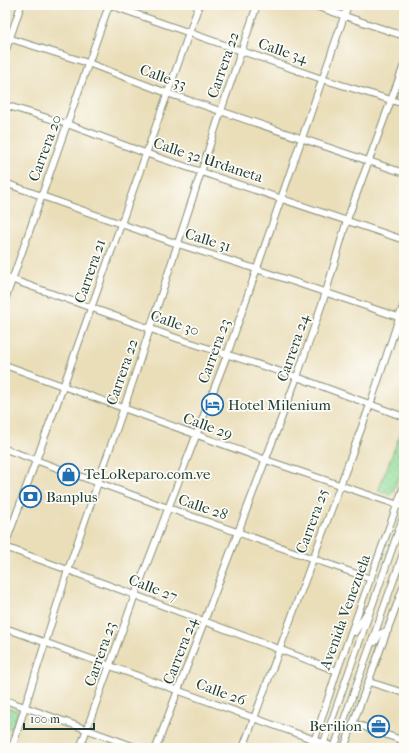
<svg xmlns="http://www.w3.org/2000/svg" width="409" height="753" viewBox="0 0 409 753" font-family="'IM FELL French Canon',serif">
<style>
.park{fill:url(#park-dots);stroke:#588c66}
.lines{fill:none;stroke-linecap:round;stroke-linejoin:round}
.minor-casing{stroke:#848e76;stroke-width:8}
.minor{stroke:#fff;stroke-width:6}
.labels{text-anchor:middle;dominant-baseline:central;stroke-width:3.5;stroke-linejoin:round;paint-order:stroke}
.street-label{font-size:15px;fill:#1f3d34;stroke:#fdfcf7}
.poi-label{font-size:15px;fill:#1f3d34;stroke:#fdfcf7;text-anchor:start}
</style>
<defs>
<pattern id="park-dots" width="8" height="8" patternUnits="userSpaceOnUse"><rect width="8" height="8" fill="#92dc98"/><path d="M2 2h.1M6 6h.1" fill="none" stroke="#77b47d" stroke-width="1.8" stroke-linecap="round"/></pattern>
</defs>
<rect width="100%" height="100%" fill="#fdfcf7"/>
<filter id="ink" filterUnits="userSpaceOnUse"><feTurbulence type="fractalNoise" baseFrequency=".025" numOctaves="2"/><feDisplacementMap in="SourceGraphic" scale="8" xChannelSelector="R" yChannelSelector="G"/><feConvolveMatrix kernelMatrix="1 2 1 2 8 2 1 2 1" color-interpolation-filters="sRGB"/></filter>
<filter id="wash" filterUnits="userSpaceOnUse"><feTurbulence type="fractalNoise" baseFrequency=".012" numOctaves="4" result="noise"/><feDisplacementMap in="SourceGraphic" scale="16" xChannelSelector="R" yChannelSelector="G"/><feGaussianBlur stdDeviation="0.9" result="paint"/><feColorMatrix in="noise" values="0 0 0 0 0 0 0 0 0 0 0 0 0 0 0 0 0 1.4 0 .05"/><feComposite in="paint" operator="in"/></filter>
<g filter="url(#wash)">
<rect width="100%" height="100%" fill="#eadeb9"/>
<g class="park">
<polygon points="404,424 404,463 393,492 390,495 378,491"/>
<polygon points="5,707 18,711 12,729 5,727"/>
</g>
</g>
<g filter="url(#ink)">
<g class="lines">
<defs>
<g id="minor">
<polyline points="110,5 322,79 404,104"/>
<polyline points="312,5 404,36"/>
<polyline points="5,37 88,63 167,93 404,173"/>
<polyline points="5,53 21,5"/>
<polyline points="5,105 67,124 145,153 404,240"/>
<polyline points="5,183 178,244 256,269 404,319"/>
<polyline points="5,277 179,339 297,377 404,417"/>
<polyline points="5,300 109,5"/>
<polyline points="5,365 266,460 404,507"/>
<polyline points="5,449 168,508 371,579"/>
<polyline points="5,545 63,387 199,5"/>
<polyline points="5,547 68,570 337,671"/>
<polyline points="5,628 337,748"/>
<polyline points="355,632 369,609"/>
<polyline points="375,642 380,634 388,630"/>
<polyline points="369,682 404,693"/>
<polyline points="5,700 138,748"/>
<polyline points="353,723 404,741"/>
<polyline points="12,748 68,570 132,384 221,111 257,5"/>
<polyline points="80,748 135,595 227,355 348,5"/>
<polyline points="156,748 297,377 326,292 347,220 404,65"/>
<polyline points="243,748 370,405 404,303"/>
<polyline points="312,748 337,671 404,486"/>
<polyline points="322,748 404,515"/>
<polyline points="334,748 404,551"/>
<polyline points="344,748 404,585"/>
</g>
</defs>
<use href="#minor" class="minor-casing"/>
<use href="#minor" class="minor"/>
</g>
</g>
<defs>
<symbol id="hotel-ring" viewBox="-11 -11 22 22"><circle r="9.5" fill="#fdfcf7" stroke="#1f6fb2" stroke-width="1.5"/><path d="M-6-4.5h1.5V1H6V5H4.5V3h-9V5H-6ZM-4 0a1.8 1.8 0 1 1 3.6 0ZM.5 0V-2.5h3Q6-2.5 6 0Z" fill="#1f6fb2"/></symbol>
<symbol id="shop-ring" viewBox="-11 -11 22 22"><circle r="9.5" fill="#fdfcf7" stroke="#1f6fb2" stroke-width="1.5"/><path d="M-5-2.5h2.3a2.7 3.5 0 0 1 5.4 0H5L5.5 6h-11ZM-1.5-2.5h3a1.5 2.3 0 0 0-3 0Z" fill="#1f6fb2"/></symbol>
<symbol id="bank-ring" viewBox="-11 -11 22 22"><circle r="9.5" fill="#fdfcf7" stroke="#1f6fb2" stroke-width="1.5"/><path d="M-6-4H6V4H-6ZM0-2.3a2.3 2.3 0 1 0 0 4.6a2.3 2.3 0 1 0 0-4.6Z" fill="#1f6fb2"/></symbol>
<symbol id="office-ring" viewBox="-11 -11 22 22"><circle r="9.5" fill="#fdfcf7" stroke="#1f6fb2" stroke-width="1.5"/><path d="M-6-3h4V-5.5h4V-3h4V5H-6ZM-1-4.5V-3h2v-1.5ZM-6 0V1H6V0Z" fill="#1f6fb2"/></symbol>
</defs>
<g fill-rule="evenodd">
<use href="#hotel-ring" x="200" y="392" width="25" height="25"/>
<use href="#shop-ring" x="56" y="462" width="25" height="25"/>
<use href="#bank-ring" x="18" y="484" width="25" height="25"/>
<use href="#office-ring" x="366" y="714" width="25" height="25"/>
</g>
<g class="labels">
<g class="street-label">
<text transform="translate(283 51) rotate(19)">Calle 34</text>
<text transform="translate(223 65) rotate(-71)">Carrera 22</text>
<text transform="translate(163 77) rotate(20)">Calle 33</text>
<text transform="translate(45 148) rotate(-70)">Carrera 20</text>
<text transform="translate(208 160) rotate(18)">Calle 32 Urdaneta</text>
<text transform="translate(208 240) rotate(17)">Calle 31</text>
<text transform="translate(90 271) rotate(-71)">Carrera 21</text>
<text transform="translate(175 323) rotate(19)">Calle 30</text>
<text transform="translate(293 348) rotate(-71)">Carrera 24</text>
<text transform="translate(214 351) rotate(-70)">Carrera 23</text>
<text transform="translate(122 372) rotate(-71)">Carrera 22</text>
<text transform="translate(208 426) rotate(20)">Calle 29</text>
<text transform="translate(203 507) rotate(19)">Calle 28</text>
<text transform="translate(312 521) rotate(-70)">Carrera 25</text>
<text transform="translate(153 588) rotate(21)">Calle 27</text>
<text transform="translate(345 612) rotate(-70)">Avenida Venezuela</text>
<text transform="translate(180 651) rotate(-69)">Carrera 24</text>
<text transform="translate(100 654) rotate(-71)">Carrera 23</text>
<text transform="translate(221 692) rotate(20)">Calle 26</text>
</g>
<g class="poi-label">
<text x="228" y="405">Hotel Milenium</text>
<text x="84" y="474">TeLoReparo.com.ve</text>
<text x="46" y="497">Banplus</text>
<text x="362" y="726" text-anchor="end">Berilion</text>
</g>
</g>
<rect width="409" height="753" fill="none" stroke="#fdfcf7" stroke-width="20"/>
<path d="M24 723v6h70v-6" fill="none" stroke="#1f3d34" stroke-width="2"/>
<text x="30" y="723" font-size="12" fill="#1f3d34" stroke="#fdfcf7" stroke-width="3" paint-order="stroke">100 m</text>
</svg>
